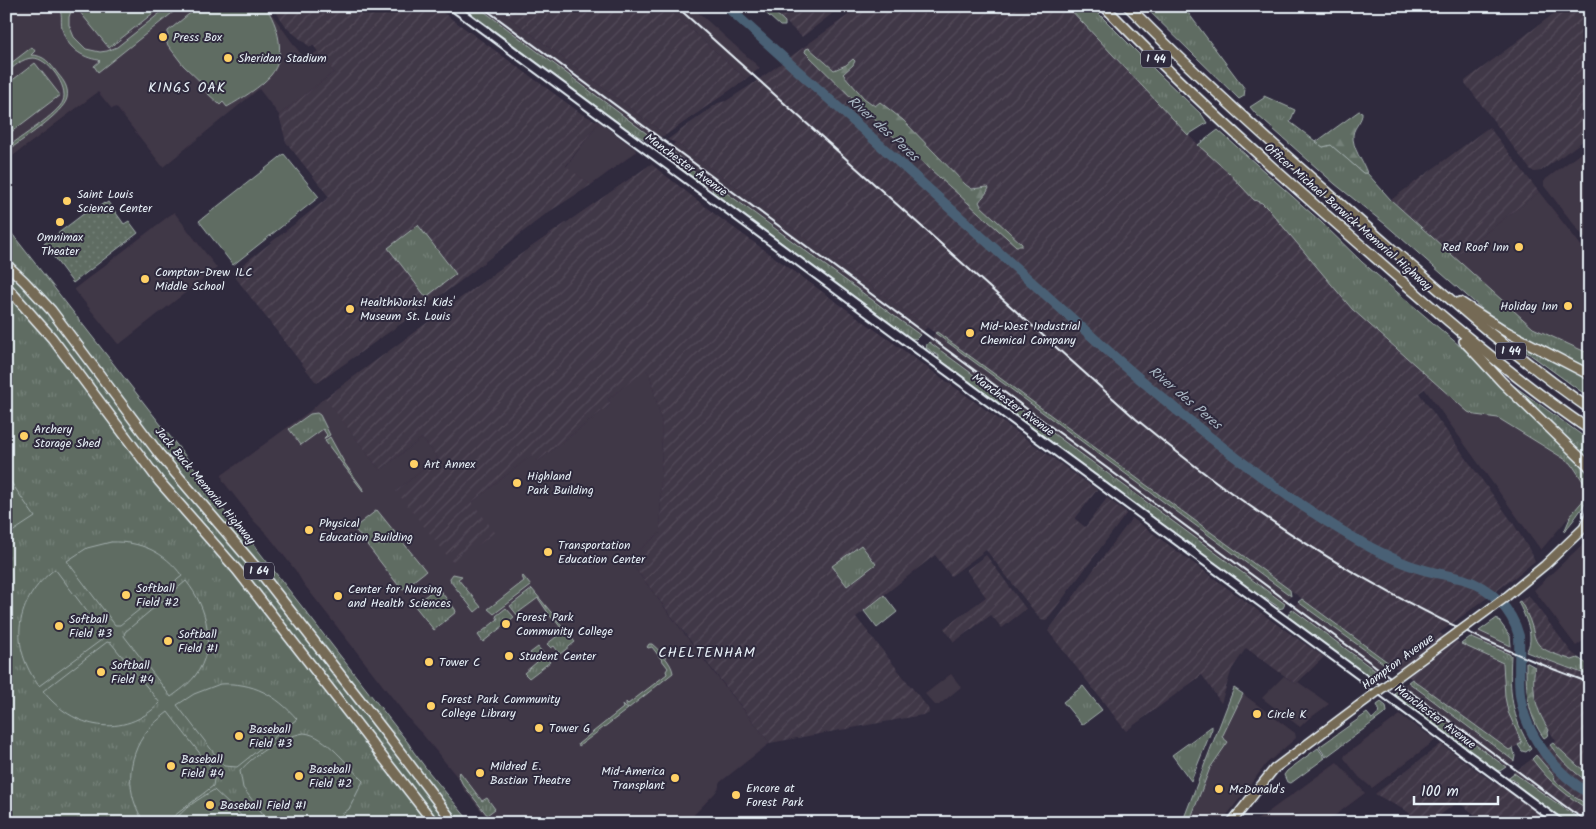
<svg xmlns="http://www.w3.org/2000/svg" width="1596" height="829" viewBox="0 0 1596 829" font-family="Kalam,sans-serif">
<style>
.built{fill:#413747}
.industrial{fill:url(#industrial-furrows)}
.grass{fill:url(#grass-tufts);stroke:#a3aead}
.forest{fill:url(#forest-firs);stroke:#a3aead}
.garden{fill:url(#garden-dots);stroke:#a3aead}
.pitch{fill:#5e6c62;stroke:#a3aead}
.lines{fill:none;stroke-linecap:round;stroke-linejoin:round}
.river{stroke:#4a6175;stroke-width:10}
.secondary-casing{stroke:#e8f1f8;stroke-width:11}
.primary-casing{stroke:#e8f1f8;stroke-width:11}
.motorway-casing{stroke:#e8f1f8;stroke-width:12}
.secondary{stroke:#2f2a3d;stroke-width:7}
.primary{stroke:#756a55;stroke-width:8}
.motorway{stroke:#756a55;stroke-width:9}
.rail{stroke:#e8f1f8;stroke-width:2}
.primary-bridge-casing{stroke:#e8f1f8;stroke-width:11;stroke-linecap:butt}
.primary-bridge{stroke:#756a55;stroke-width:8}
.poi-dot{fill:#ffd166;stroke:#2f2a3d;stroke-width:2}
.labels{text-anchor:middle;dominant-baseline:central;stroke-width:4;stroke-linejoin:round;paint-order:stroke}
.shield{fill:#2f2a3d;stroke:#b0b5c0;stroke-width:1}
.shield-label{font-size:11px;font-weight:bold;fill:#e8f1f8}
.poi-label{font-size:12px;fill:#e8f1f8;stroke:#2f2a3d;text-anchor:start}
.street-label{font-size:12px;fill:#e8f1f8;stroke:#2f2a3d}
.neighbourhood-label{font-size:14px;letter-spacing:1px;fill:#e8f1f8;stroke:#2f2a3d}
.water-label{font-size:14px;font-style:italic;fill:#a9b7c4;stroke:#2f2a3d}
</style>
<defs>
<pattern id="industrial-furrows" width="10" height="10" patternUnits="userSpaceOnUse" patternTransform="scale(1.25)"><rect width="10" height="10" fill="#413747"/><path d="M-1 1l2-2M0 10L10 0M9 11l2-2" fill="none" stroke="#534b59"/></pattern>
<pattern id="grass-tufts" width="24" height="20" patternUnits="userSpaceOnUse" patternTransform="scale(1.25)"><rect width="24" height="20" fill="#5e6c62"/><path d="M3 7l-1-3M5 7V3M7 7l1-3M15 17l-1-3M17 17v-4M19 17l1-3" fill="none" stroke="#758179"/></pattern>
<pattern id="forest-firs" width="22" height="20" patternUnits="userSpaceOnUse" patternTransform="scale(1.25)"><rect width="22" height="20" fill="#5e6c62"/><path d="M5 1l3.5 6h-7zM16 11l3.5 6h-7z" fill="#758179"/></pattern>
<pattern id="garden-dots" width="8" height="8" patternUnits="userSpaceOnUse" patternTransform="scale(1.25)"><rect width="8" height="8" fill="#5e6c62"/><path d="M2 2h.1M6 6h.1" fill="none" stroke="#758179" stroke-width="1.8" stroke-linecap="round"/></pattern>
</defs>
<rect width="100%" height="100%" fill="#2f2a3d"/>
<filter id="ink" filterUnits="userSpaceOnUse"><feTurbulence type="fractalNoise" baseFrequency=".02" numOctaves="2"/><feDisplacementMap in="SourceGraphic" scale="10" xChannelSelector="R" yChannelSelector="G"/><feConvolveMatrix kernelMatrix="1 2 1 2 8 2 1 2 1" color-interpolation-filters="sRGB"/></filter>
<g filter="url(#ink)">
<g class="built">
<polygon points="6,6 266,6 305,60 318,51 334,72 279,115 259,89 163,167 116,107 112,109 98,92 6,161"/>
<polygon points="477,6 494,6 666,135 654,139"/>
<polygon points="665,6 691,6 760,68 746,79"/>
<polygon points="599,122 635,149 636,152 591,185 566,167"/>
<polygon points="675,142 927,327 920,335 709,180 713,192 706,187 693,170 682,159 670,150"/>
<polygon points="1590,146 1590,245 1544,186 1544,182 1546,179"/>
<polygon points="1539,192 1590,257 1590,354 1533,328 1454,257"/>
<polygon points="174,212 217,268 121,343 118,344 74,289"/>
<polygon points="935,333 1291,596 1285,604 929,342"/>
<polygon points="646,369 650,375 662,424 660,533 628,559 707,664 770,743 719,783 719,787 715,793 686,823 491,823 463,788 458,778 424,736 412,723 303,583 296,571 267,534 254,521 223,481 222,475 310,411 325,397 380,470 422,438 438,458 396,491 472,502 533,454 538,461 611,404 608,399"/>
<polygon points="1434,382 1468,412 1475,415 1498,418 1571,463 1588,488 1586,497 1541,550 1424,388"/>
<polygon points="1585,542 1590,546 1590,636 1576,646 1534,590"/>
<polygon points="1298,602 1390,668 1381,675 1292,609"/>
<polygon points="1479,631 1511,646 1511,655 1470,637"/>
<polygon points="951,674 961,687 939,705 935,705 925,694"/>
<polygon points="1284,676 1296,684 1298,682 1329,704 1306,721 1300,727 1262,698"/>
<polygon points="1408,682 1514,761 1506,767 1399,689"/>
<polygon points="1243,694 1295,733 1296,738 1266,764 1221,823 1189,823 1210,768 1228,742 1222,737"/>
<polygon points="1400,715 1436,740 1372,788 1359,777 1344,758 1345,755"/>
<polygon points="1337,762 1365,793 1325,823 1253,823"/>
</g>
<g class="industrial">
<polygon points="272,6 434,6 582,114 599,122 566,166 591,185 547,213 458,283 319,382 315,381 232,273 329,197 286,142 279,115 334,72 313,45 310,47 288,29"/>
<polygon points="494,6 665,6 746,79 666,135"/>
<polygon points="768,6 842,6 802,37"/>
<polygon points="861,6 1067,6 1188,135 1270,211 1352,309 1434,382 1419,393 1513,523 1532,554 1535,561 1506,584 1439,633 1503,663 1505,697 1508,712 1522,743 1509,750 937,332 935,333 675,142 667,140 718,103 726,101 751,85"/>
<polygon points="1564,6 1590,6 1590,136 1541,171 1534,172 1530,169 1465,83 1465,81"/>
<polygon points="1489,127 1539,192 1454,257 1391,200"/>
<polygon points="651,164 716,215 1097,490 1075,519 1085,527 1107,498 1126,512 1126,514 1046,621 1041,620 986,550 951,576 935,555 856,617 928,708 929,712 928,714 770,743 708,664 628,559 660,533 662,424 650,375 646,370 608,399 611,404 538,461 532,455 472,502 495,532 454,564 396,491 438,458 422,438 380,470 325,398 508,263"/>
<polygon points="1132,518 1275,623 1324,657 1296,684 1246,648 1232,669 1221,703 1202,675 1126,731 1048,631"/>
<polygon points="986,555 1026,609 1002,628 991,615 954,642 944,628 986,597 966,570"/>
<polygon points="1528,595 1572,653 1590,666 1590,823 1486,823 1458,802 1429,823 1418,823 1408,812 1375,794 1441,744 1497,785 1556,741 1543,721 1537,707 1534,694 1534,675 1535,667 1533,636 1528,615 1520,601"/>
</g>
<g class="grass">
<polygon points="471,6 477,6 654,139 644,139 634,134 472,14 470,11"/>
<polygon points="1067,6 1091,6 1159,74 1202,115 1207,123 1188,135"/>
<polygon points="1144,6 1183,6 1245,89 1244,96 1239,99"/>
<polygon points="1264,96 1295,110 1290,122 1323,147 1331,145 1363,173 1367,173 1391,200 1533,328 1590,354 1590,371 1520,334 1482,309 1385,224 1335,184 1256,114 1250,107 1264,98"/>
<path d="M1218 130 1321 222 1362 262 1467 352 1582 466C1584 469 1588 473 1589 476 1596 495 1575 518 1564 532L1570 518 1569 517 1586 497 1588 489 1571 463 1498 418 1475 415 1468 412 1352 309 1270 211 1262 203 1254 200 1229 173 1198 145Z"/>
<path d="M670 150C684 161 696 172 706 187L676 164Z"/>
<polygon points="709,180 920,335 916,339 911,338 713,192"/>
<polygon points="418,225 456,274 426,297 388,248"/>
<path d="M6 226 211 489C217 503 227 516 239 526L409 744 413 751 428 771 471 823H6Z"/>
<polygon points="937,332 1290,590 1291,596 935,333"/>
<polygon points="1514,340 1590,380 1590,398 1513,342"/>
<polygon points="929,342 1285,604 1283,608 1278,609 1279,607 1277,606 1265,598 1264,599 938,358 939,356 930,351 929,349 926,349 927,344"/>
<polygon points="1506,380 1590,441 1590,462"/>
<polygon points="317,413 320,415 330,435 323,439 327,435 323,429 301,445 289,429 310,414"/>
<polygon points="330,437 345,464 363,489 363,491 325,441"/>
<polygon points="377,510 426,571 402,590 354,528"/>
<polygon points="861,545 876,564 847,586 832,566"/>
<polygon points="453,574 462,576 458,579 481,607 475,612 451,582 450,578"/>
<polygon points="523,576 531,586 494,614 488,609 524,581 522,577"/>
<polygon points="437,587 455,609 456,612 434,630 414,605"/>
<polygon points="532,589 564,628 562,629 554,619 553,620 538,598 519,612 518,616 510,606"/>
<polygon points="884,595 897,612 877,628 864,611"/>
<polygon points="1302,599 1393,666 1390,668 1298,602"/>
<path d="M1520 601C1525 609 1529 617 1532 627 1534 634 1534 639 1539 645 1547 653 1562 656 1572 660L1578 658 1590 666V676L1526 652C1536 638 1525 616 1518 602Z"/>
<polygon points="506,608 514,617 483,642 478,635 498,619 496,616"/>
<polygon points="1292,609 1381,675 1374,680 1290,618 1288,615"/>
<polygon points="1497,618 1510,636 1511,646 1479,631"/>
<polygon points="565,630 575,642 560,654 554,646 551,648 547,644"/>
<path d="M1470 637 1511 655C1509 691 1511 717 1531 748L1526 752 1522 751 1518 745 1522 743 1508 712 1505 697 1503 663 1461 644Z"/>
<path d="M649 644H652C659 650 672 663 673 673L629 708 626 706V702L628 704 667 674 666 671 668 668 652 647 648 648 647 647Z"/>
<polygon points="538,647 550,662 529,678 524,673 537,662 530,653"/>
<polygon points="1412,679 1509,750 1513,748 1515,756 1514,761 1408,682"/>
<polygon points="1083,686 1102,710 1082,725 1063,702"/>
<polygon points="1234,688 1243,694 1222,737 1228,742 1210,768 1189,823 1182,823"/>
<polygon points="1399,689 1506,767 1500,771 1496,770 1393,694"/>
<polygon points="1381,702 1386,706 1387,712 1326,757 1319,747 1367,713 1372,719 1378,714 1379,709 1377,705"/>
<polygon points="622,705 628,709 579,746 578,744 623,708"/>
<polygon points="1212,726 1212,729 1191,781 1172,755"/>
<polygon points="1318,748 1325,758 1291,783 1287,782 1284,775 1287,771"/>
<path d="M1536 755 1554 776 1555 781 1576 798 1590 806V811C1567 796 1548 781 1532 759Z"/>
<polygon points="460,772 482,801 487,798 495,809 487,815 462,783 458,774"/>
<polygon points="1514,773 1585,823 1568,823 1516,785 1517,783 1512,779 1510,780 1509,777"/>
</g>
<g class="forest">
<polygon points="758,6 768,6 785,22 785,26 780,26"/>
<path d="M809 48 834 70 846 65 853 59 855 61 853 65 843 74 864 98 875 106 880 102 903 120 966 185 972 189 987 187 989 188C987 194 982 197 979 202L981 206 1022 244V246H1016L864 110 805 52 806 49Z"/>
<path d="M1359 111 1362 112C1363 121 1354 126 1353 135 1352 148 1363 161 1367 173H1363L1331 145 1323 147 1316 142Z"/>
<path d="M1526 662 1535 667C1531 690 1536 711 1549 730L1547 736 1544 738C1527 715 1526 690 1526 662Z"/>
<path d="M1553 743 1578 766 1590 774V783C1574 773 1561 760 1550 745Z"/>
</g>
<polygon class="garden" points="108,202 124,224 129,221 138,233 73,283 44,244 94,206 96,209 104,203 105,204"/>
<g class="pitch">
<path d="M57 6H73L69 17V25L74 37 86 49 100 52 107 51 117 47 169 6H181L98 72 94 66 100 61 99 60C82 58 66 47 62 28 60 17 64 16 57 6Z"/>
<polygon points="75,6 162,6 109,48"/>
<path d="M202 6H265C278 24 287 56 271 75 261 87 241 99 227 107L223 102 220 105 206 92 208 89 183 65 167 44 168 31 189 14Z"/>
<path d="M32 47 35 51 31 55C44 55 50 63 58 74 64 81 69 88 67 98 64 113 19 142 6 152V148C18 139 59 113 63 101 69 87 48 58 33 58 22 58 14 67 6 73V67Z"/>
<polygon points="35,63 60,95 6,136 6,85"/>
<polygon points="284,154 319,197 233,265 199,221"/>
<polygon points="6,475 35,517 6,536"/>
<path d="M111 542C140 541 165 552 182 576L120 625H115L67 561 87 548Z"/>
<path d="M55 569 104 634V638L39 686C9 646 14 600 55 569Z"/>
<path d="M186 581C208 608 217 647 195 676 188 685 179 691 171 697L124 636 125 632Z"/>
<path d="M107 642 111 643 160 703C123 740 73 729 43 691Z"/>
<path d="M220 684C253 682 276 695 297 719L237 767 224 766 177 705 194 694Z"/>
<path d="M168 712 215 773 213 786 165 823H145C125 795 126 758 147 731 153 724 160 718 168 712Z"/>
<path d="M304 733C326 735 348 766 363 781L349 809 331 823H270L243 788 240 771C256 753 281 737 304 733Z"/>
<path d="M214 790 249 823H173C183 808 199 799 214 790Z"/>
</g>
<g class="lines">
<path class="river" d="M726 6 1118 360C1178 412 1239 463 1306 508 1331 524 1357 542 1384 554 1394 559 1405 564 1415 567 1431 573 1448 575 1463 579 1490 587 1512 609 1519 636 1520 656 1518 676 1520 695 1525 735 1556 774 1590 794"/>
<defs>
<polyline id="secondary" points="452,6 1560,823"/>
<g id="primary">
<polyline points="1585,525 1590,513"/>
<polyline points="1506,597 1545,565 1590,522"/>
<polyline points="1231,823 1274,769 1358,706"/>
</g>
<g id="motorway">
<path d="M1104 6C1184 89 1269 165 1355 240 1431 307 1506 373 1590 430"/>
<path d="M1128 6C1202 82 1282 152 1361 222 1436 287 1509 353 1590 409"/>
<polyline points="6,264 24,281 51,310 160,455 260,572 388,736 454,823"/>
<polyline points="6,286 52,338 159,481 237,570 434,823"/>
<polyline points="1460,302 1505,331 1590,375"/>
<polyline points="1464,341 1502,382 1590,467"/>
</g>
</defs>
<use href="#secondary" class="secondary-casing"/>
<use href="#primary" class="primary-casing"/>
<use href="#motorway" class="motorway-casing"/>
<use href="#secondary" class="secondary"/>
<use href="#primary" class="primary"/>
<use href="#motorway" class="motorway"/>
<g class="rail">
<polyline points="481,6 1573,812 1590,823"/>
<path d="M676 6 1136 419C1274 534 1420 621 1590 683"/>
</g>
<defs>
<polyline id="primary-bridge" points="1358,706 1506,597"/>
</defs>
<use href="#primary-bridge" class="primary-bridge-casing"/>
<use href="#primary-bridge" class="primary-bridge"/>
</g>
</g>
<g class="poi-dot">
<circle cx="163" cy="37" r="5"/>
<circle cx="228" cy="58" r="5"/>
<circle cx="67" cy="201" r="5"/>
<circle cx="60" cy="222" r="5"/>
<circle cx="1519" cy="247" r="5"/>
<circle cx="145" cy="279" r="5"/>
<circle cx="1568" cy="306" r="5"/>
<circle cx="350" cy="309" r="5"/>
<circle cx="970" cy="333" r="5"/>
<circle cx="24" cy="436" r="5"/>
<circle cx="414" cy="464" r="5"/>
<circle cx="517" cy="483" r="5"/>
<circle cx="309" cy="530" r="5"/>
<circle cx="548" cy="552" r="5"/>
<circle cx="126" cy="595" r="5"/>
<circle cx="338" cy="596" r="5"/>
<circle cx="506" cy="624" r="5"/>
<circle cx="59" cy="626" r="5"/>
<circle cx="168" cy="641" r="5"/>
<circle cx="509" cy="656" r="5"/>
<circle cx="429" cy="662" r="5"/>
<circle cx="101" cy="672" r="5"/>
<circle cx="431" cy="706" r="5"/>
<circle cx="1257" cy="714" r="5"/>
<circle cx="539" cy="728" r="5"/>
<circle cx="239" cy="736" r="5"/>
<circle cx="171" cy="766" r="5"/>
<circle cx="480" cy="773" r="5"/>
<circle cx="299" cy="776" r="5"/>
<circle cx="675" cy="778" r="5"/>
<circle cx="1219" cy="789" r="5"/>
<circle cx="736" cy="795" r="5"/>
<circle cx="210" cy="805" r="5"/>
</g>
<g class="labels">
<g class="shield">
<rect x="1141" y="50.5" width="30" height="17" rx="4"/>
<rect x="1496" y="342.5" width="30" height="17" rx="4"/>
<rect x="244" y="562.5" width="30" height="17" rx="4"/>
</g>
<g class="shield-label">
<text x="1156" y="59">I 44</text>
<text x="1511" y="351">I 44</text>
<text x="259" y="571">I 64</text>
</g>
<g class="poi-label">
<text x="173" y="37">Press Box</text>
<text x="238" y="58">Sheridan Stadium</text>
<text x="77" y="194">Saint Louis<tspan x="77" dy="14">Science Center</tspan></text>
<text x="60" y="237" text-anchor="middle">Omnimax<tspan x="60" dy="14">Theater</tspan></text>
<text x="1509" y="247" text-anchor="end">Red Roof Inn</text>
<text x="155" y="272">Compton-Drew ILC<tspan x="155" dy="14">Middle School</tspan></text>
<text x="360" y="302">HealthWorks! Kids'<tspan x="360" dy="14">Museum St. Louis</tspan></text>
<text x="1558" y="306" text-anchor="end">Holiday Inn</text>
<text x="980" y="326">Mid-West Industrial<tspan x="980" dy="14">Chemical Company</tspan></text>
<text x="34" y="429">Archery<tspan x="34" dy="14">Storage Shed</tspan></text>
<text x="424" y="464">Art Annex</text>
<text x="527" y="476">Highland<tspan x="527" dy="14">Park Building</tspan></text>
<text x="319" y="523">Physical<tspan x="319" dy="14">Education Building</tspan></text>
<text x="558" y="545">Transportation<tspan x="558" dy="14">Education Center</tspan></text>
<text x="136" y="588">Softball<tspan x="136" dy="14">Field #2</tspan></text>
<text x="348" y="589">Center for Nursing<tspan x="348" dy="14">and Health Sciences</tspan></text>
<text x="516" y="617">Forest Park<tspan x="516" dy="14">Community College</tspan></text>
<text x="69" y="619">Softball<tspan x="69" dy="14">Field #3</tspan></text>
<text x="178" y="634">Softball<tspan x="178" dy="14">Field #1</tspan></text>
<text x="519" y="656">Student Center</text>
<text x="439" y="662">Tower C</text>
<text x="111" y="665">Softball<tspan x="111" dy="14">Field #4</tspan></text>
<text x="441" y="699">Forest Park Community<tspan x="441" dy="14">College Library</tspan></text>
<text x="1267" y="714">Circle K</text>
<text x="549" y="728">Tower G</text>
<text x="249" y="729">Baseball<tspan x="249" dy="14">Field #3</tspan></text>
<text x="181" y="759">Baseball<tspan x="181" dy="14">Field #4</tspan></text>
<text x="490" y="766">Mildred E.<tspan x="490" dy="14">Bastian Theatre</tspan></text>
<text x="309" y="769">Baseball<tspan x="309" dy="14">Field #2</tspan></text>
<text x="665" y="771" text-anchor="end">Mid-America<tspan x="665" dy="14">Transplant</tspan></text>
<text x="746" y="788">Encore at<tspan x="746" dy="14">Forest Park</tspan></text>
<text x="1229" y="789">McDonald's</text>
<text x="220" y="805">Baseball Field #1</text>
</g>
<g class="street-label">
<text transform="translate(686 165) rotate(36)">Manchester Avenue</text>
<text transform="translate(1348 217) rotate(41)">Officer Michael Barwick Memorial Highway</text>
<text transform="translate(1013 405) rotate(36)">Manchester Avenue</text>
<text transform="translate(205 486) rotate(50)">Jack Buck Memorial Highway</text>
<text transform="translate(1398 662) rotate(-36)">Hampton Avenue</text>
<text transform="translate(1435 717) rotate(37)">Manchester Avenue</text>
</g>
<g class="neighbourhood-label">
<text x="187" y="88">KINGS OAK</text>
<text x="707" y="653">CHELTENHAM</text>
</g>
<g class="water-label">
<text transform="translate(883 129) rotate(42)">River des Peres</text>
<text transform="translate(1185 398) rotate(40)">River des Peres</text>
</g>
</g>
<rect width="1596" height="829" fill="none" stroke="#2f2a3d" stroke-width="25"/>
<rect x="12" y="12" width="1571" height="804" fill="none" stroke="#e8f1f8" stroke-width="2" filter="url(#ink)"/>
<path d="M1414 796v8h84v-8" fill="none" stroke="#e8f1f8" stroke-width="2.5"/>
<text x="1421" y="796" font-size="15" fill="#e8f1f8" stroke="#2f2a3d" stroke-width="4" paint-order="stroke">100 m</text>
</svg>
